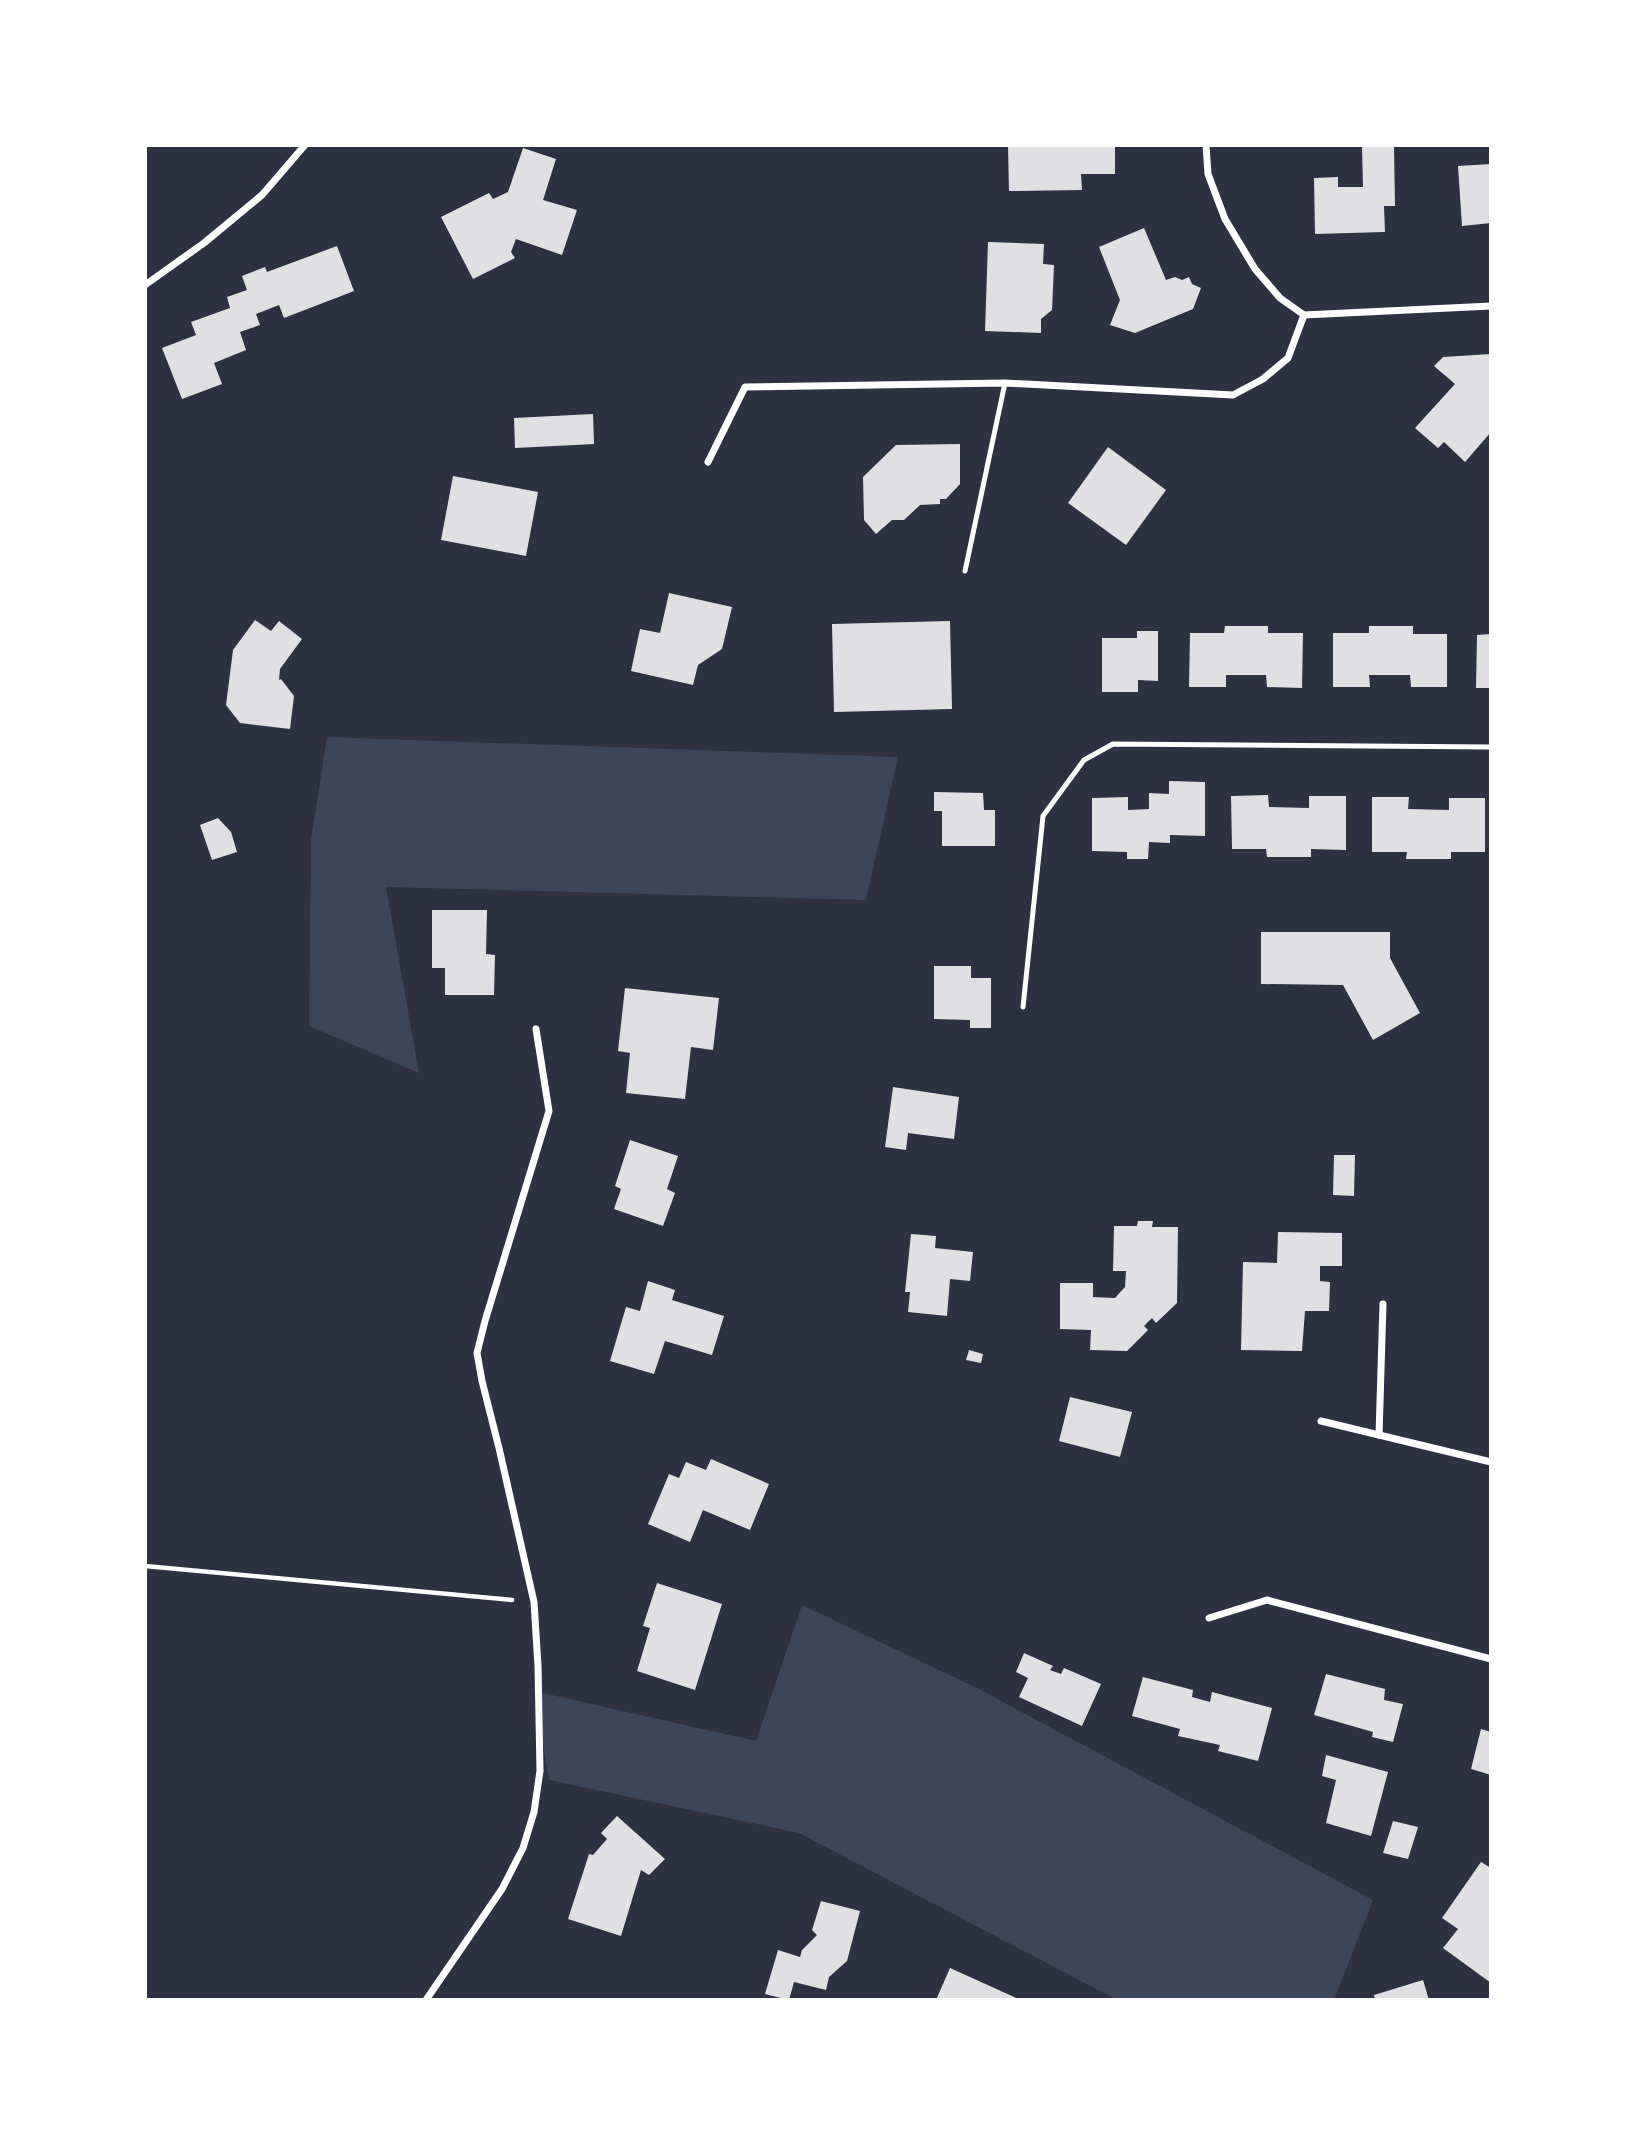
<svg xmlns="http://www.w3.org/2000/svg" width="1636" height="2145" viewBox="0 0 1636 2145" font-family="'Nunito Sans',sans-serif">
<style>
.green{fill:#3c4559}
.building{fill:#e0e0e3}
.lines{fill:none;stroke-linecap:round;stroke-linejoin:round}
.path{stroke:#fff;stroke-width:4.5}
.service{stroke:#fff;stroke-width:5}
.minor{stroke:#fff;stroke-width:7}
</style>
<rect width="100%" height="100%" fill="#2d3142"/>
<g class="green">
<polygon points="327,737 898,757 866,900 386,887 419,1073 309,1026 311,840"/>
<polygon points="802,1605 977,1688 1373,1900 1334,2000 1117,2000 799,1833 549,1780 534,1691 756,1741"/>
</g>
<g class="building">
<polygon points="1008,145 1115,145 1115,174 1081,174 1082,190 1009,191"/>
<polygon points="1394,146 1395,206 1384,206 1385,232 1315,234 1314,178 1338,177 1338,187 1363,187 1362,147"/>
<polygon points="523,148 556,159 543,200 577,210 562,255 516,239 511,252 515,258 473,279 441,217 489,193 493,199 508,192"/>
<polygon points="1491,164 1491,223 1462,226 1458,166"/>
<polygon points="1144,228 1166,280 1175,277 1182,280 1189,277 1192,284 1201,288 1193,309 1135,333 1110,325 1120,300 1099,247"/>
<polygon points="988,242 1044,244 1043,264 1054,265 1052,310 1041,319 1041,333 985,331"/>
<polygon points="337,246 354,291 284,318 279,305 256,314 260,325 240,332 246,350 214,363 222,384 182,399 162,348 196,335 191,322 230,308 227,297 247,290 242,276 265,267 267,272"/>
<polygon points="1491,354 1491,432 1465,462 1444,442 1438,448 1415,428 1455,384 1434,366 1443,357"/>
<polygon points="593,414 594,444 515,448 514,418"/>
<polygon points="960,444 960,484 946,499 940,499 940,504 920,505 904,520 892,520 876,534 864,520 863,477 896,445"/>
<polygon points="1108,447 1166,490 1126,545 1068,503"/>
<polygon points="453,476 538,492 526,556 441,540"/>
<polygon points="669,593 732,607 722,649 698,665 693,685 631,671 640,629 660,633"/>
<polygon points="255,620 271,631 279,621 302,639 280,669 279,680 281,679 294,696 290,729 240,723 226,705 233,650"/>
<polygon points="950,621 952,709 834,712 832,624"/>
<polygon points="1225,626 1268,626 1268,633 1303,633 1302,688 1267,687 1266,675 1226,675 1226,687 1189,687 1190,633 1224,633"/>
<polygon points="1369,626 1413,626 1413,634 1447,634 1447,687 1411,687 1410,675 1369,675 1370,687 1333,687 1333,633 1369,633"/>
<polygon points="1137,631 1158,631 1158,681 1138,680 1138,692 1102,692 1102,638 1137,638"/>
<polygon points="1491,634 1491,688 1476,688 1477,635"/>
<polygon points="1169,781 1205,782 1205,836 1170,835 1170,843 1149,842 1148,859 1127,859 1127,852 1092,851 1092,798 1128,797 1128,810 1149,809 1149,793 1169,794"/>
<polygon points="934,792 983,793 984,810 995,810 995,846 942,846 942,811 934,811"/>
<polygon points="1268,795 1269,807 1309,808 1309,796 1346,796 1346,850 1311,849 1311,857 1267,857 1266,849 1232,849 1231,796"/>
<polygon points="1372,797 1409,797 1408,809 1449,810 1449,798 1485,798 1485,852 1451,852 1451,859 1406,859 1407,852 1372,852"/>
<polygon points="218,818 231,832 237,852 212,860 200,825"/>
<polygon points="432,910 487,910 486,954 495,955 494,995 445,995 445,968 432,968"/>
<polygon points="1261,932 1390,932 1390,958 1420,1013 1373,1040 1343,985 1261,984"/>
<polygon points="934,966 971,966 971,978 991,978 991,1028 970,1028 970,1020 934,1019"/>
<polygon points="625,988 719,998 713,1050 691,1047 685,1099 626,1093 630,1053 618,1051"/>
<polygon points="893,1087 959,1097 954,1139 908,1133 906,1150 885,1147"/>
<polygon points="630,1140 678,1156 667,1189 675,1193 663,1226 614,1209 621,1189 615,1186"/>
<polygon points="1334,1155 1355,1155 1354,1196 1333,1195"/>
<polygon points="1138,1221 1153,1221 1152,1227 1178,1227 1177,1303 1156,1323 1152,1318 1144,1326 1148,1330 1127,1351 1090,1350 1091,1330 1060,1329 1060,1283 1093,1283 1093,1297 1115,1298 1125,1287 1126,1271 1113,1271 1114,1226 1137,1226"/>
<polygon points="1278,1232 1342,1233 1342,1266 1320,1266 1320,1281 1330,1282 1329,1311 1305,1311 1302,1351 1241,1350 1243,1262 1277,1263"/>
<polygon points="911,1234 936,1236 935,1248 973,1252 970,1281 950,1279 947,1316 908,1312 910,1292 905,1292"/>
<polygon points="648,1281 675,1290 672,1300 724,1316 712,1355 665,1341 654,1374 610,1361 626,1307 640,1311"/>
<polygon points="969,1350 983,1354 981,1363 966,1360"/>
<polygon points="1070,1397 1132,1412 1120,1457 1059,1441"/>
<polygon points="711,1459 769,1484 750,1530 703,1510 690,1542 648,1524 669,1474 679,1478 686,1462 706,1470"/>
<polygon points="657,1583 722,1604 695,1690 637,1671 650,1628 643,1626"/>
<polygon points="1024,1653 1053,1666 1050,1670 1061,1674 1064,1668 1101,1684 1082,1726 1019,1697 1028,1678 1016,1672"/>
<polygon points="1326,1674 1385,1689 1384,1700 1403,1704 1393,1742 1372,1737 1373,1732 1314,1715"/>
<polygon points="1143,1677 1193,1690 1192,1697 1210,1702 1212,1692 1272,1708 1258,1761 1218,1751 1220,1745 1178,1736 1180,1729 1132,1716"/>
<polygon points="1481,1729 1491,1732 1491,1775 1471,1769"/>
<polygon points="1326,1755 1388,1772 1371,1836 1326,1823 1336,1780 1322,1776"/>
<polygon points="617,1816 665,1859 649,1875 641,1870 621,1936 568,1919 589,1854 593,1855 607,1839 601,1833"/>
<polygon points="1393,1821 1418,1827 1408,1859 1383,1853"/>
<polygon points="1481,1862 1491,1868 1491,1983 1443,1948 1458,1929 1442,1918"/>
<polygon points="821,1901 860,1911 847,1961 829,1977 826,1990 794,1982 789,2000 765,1994 778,1950 800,1957 802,1950 817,1935 812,1930"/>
<polygon points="950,1968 1021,2000 936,2000"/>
<polygon points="1423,1980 1429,2000 1375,2000 1374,1995"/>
</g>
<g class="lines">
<polyline class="path" points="145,1566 512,1600"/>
<g class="service">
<polyline points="965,571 1005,383"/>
<polyline points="1023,1007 1043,816 1084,760 1113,744 1491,747"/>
</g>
<g class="minor">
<polyline points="1206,145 1208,174 1225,219 1255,269 1280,298 1304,315"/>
<polyline points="145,285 204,243 262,195 305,145"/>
<polyline points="708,462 745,387 1005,383 1233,395 1263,379 1288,358 1304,315 1491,306"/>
<polyline points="1321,1421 1491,1462"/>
<polyline points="1379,1435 1383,1304"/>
<polyline points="1209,1618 1267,1600 1491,1659"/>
<polyline points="426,2000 502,1889 523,1848 534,1812 540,1771 538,1666 534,1602 499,1448 482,1381 477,1353 485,1321 549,1111 536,1029"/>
</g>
</g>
<rect width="1636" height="2145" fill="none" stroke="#ffffff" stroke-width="294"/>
</svg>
